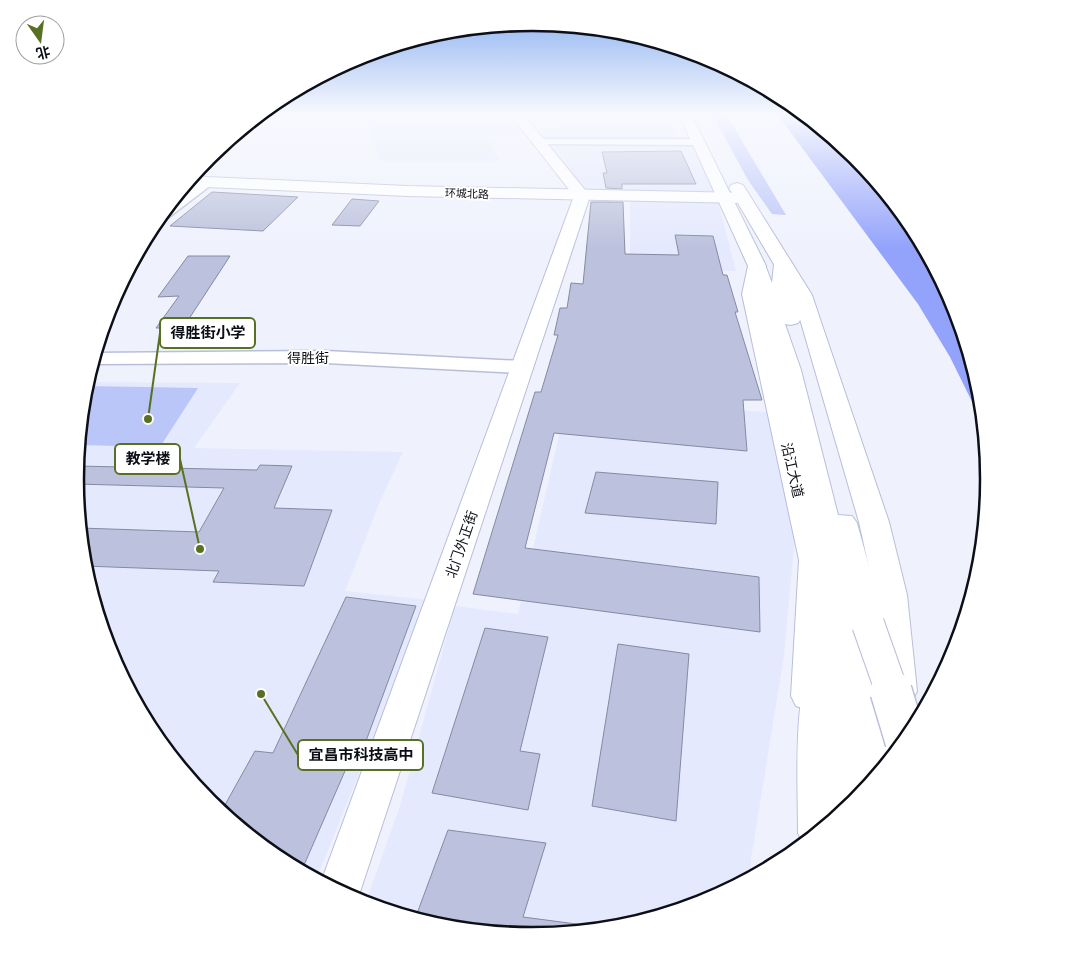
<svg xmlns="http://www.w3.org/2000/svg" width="1065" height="959" viewBox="0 0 1065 959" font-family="'Golos Text','Noto Sans SC',sans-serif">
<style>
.built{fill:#e4e9fd}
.green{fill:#bac5f8}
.water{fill:#93a3fb}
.building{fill:#bcc2dd;stroke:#848aa2}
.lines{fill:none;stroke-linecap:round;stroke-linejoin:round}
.minor-casing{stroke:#b8bed8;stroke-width:3}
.tertiary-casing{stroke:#b8bed8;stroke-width:2}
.secondary-casing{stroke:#b8bed8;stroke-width:2}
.primary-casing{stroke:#b8bed8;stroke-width:2}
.trunk-casing{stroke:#b8bed8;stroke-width:2}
.minor{fill:#fff;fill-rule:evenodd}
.tertiary{fill:#fff;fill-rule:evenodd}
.secondary{fill:#fff;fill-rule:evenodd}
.primary{fill:#fff;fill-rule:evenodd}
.trunk{fill:#fff;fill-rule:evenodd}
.trunk-bridge-far1-casing{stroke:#b8bed8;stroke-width:34;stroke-linecap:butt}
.trunk-bridge-casing{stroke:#b8bed8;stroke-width:44;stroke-linecap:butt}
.trunk-bridge-far1{stroke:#fff;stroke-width:32}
.trunk-bridge{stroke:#fff;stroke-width:41}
.labels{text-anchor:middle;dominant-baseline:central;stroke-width:4;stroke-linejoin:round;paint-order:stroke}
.far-street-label{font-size:11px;fill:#0d0f17;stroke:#fff}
.street-label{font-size:14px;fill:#0d0f17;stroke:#fff}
.rim{fill:none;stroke:#0d0f17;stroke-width:2.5}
.leader{fill:none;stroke:#587022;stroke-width:2}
.callout-dot{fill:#587022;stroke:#fff;stroke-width:2}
.callout{fill:#fff;stroke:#587022;stroke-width:2}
.callout-label{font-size:15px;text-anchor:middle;font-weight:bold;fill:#0d0f17}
</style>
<rect width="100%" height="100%" fill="#eff2fd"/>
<g class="built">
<polygon points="365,114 508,114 524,133 486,136 500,161 380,161"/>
<polygon points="575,114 666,114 677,140 546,140 538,128 583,125"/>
<polygon points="547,145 696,145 714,191 587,191"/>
<polygon points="630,200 718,202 736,271 630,269"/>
<polygon points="87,382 240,383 194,448 403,452 381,499 345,591 429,600 316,880 278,859 209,802 152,733 110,654 84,568 76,479"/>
<polygon points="568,396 789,414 796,527 784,656 751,859 750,879 707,902 621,928 532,936 443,928 365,904 400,806 455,606 518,614"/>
</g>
<g class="green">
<polygon points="712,114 726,114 786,215 772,214 748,180"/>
<polygon points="86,386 198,388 160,447 79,445"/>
</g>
<polygon class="water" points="777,114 804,114 856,157 913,226 955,305 981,391 984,426 950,357 918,304"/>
<g class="building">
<polygon points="681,151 696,184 622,184 622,189 606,188 603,173 607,173 602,152"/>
<polygon points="212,192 298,197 263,231 170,226"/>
<polygon points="352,199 379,201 360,226 332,225"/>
<polygon points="591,202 623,202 625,254 679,255 675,235 713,236 723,275 727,275 738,312 735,312 762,400 743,400 747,451 554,433 525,548 759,577 760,632 473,594 535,392 541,392 558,335 554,335 560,308 567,308 571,283 583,284"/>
<polygon points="188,256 230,256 183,328 156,328 179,296 158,297"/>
<polygon points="260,465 292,466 274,508 332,510 304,586 213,582 219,571 84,566 80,528 199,532 224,488 76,484 77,466 257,470"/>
<polygon points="596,472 718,482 716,524 585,513"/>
<polygon points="346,597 416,606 363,749 355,748 301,872 278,859 221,812 255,751 273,753"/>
<polygon points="485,628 548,637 520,751 540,754 528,810 432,793"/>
<polygon points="618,644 689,654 676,821 592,806"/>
<polygon points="448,830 546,843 523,917 584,925 584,931 532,936 443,928 415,919"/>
</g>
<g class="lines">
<defs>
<g id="minor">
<polygon points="538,139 697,139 703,142 697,145 534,144 532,142"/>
<polygon points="207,178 211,179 213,182 211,185 164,221 156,221 172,202 203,179"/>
<polygon points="326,351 522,361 529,363 531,367 529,371 522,373 326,363 92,364 95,353"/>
</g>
<polygon id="tertiary" points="510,114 523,114 590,196 357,901 321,882 574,196"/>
<polygon id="secondary" points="194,175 207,177 407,186 743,193 749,195 751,198 749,201 743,203 407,196 207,187 188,183"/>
<g id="primary">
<polygon points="679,114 691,114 766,266 762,294 829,560 827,696 822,706 809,710 796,706 791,696 799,560 742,294 748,266"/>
<polygon points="737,183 743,185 745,188 812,295 820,319 889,522 907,595 917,691 912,701 899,705 886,701 881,691 875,595 859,522 800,319 792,295 729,188 731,185"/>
</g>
<path id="trunk" d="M783 258 790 260 792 264 791 280 801 319 798 323 791 325 785 324 801 370 838 515 852 516 857 523 885 624 896 754 867 788 864 787V792L855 803 804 845 798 833C798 783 792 690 816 647L822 645 816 545 777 370 748 266 750 262 757 260 764 262 772 283 774 264 776 260Z"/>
</defs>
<use href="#minor" class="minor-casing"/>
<use href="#tertiary" class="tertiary-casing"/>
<use href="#secondary" class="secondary-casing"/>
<use href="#primary" class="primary-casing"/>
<use href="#trunk" class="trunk-casing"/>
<use href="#minor" class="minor"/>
<use href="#tertiary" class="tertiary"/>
<use href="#secondary" class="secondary"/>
<use href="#primary" class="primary"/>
<use href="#trunk" class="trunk"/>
<defs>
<polyline id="trunk-bridge-far1" points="868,624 892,692"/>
<polyline id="trunk-bridge" points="891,691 906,741"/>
</defs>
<use href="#trunk-bridge-far1" class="trunk-bridge-far1-casing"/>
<use href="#trunk-bridge" class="trunk-bridge-casing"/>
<use href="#trunk-bridge-far1" class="trunk-bridge-far1"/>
<use href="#trunk-bridge" class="trunk-bridge"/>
</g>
<linearGradient id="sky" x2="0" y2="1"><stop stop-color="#86adf0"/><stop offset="0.46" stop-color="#f8f9fe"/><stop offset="1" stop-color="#f8f9fe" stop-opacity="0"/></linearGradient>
<rect width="1065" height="248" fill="url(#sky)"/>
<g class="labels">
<g class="far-street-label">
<text transform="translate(467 193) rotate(2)">环城北路</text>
</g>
<g class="street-label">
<text x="308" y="357">得胜街</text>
<text transform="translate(793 470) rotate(77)">沿江大道</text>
<text transform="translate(461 544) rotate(-71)">北门外正街</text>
</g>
</g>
<path d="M0 0H1065V959H0ZM84 479a448 448 0 1 1 896 0a448 448 0 1 1-896 0Z" fill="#fff" fill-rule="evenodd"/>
<path class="rim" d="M84 479a448 448 0 1 1 896 0a448 448 0 1 1-896 0Z"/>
<path class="leader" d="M148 419L160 333M200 549L180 459M261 694L298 755"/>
<g class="callout-dot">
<circle cx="148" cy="419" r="5"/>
<circle cx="200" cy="549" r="5"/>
<circle cx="261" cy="694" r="5"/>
</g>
<g class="callout">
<rect x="160" y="318" width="95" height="30" rx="5"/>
<rect x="115" y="444" width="65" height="30" rx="5"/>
<rect x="298" y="740" width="125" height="30" rx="5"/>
</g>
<g class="callout-label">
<text x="208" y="338">得胜街小学</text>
<text x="148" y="464">教学楼</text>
<text x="361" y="760">宜昌市科技高中</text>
</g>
<g transform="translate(40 40) rotate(166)"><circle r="24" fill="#ffffff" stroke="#9e9fa2"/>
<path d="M0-4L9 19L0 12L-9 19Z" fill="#587022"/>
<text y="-8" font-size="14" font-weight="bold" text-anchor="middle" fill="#0d0f17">北</text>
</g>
</svg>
